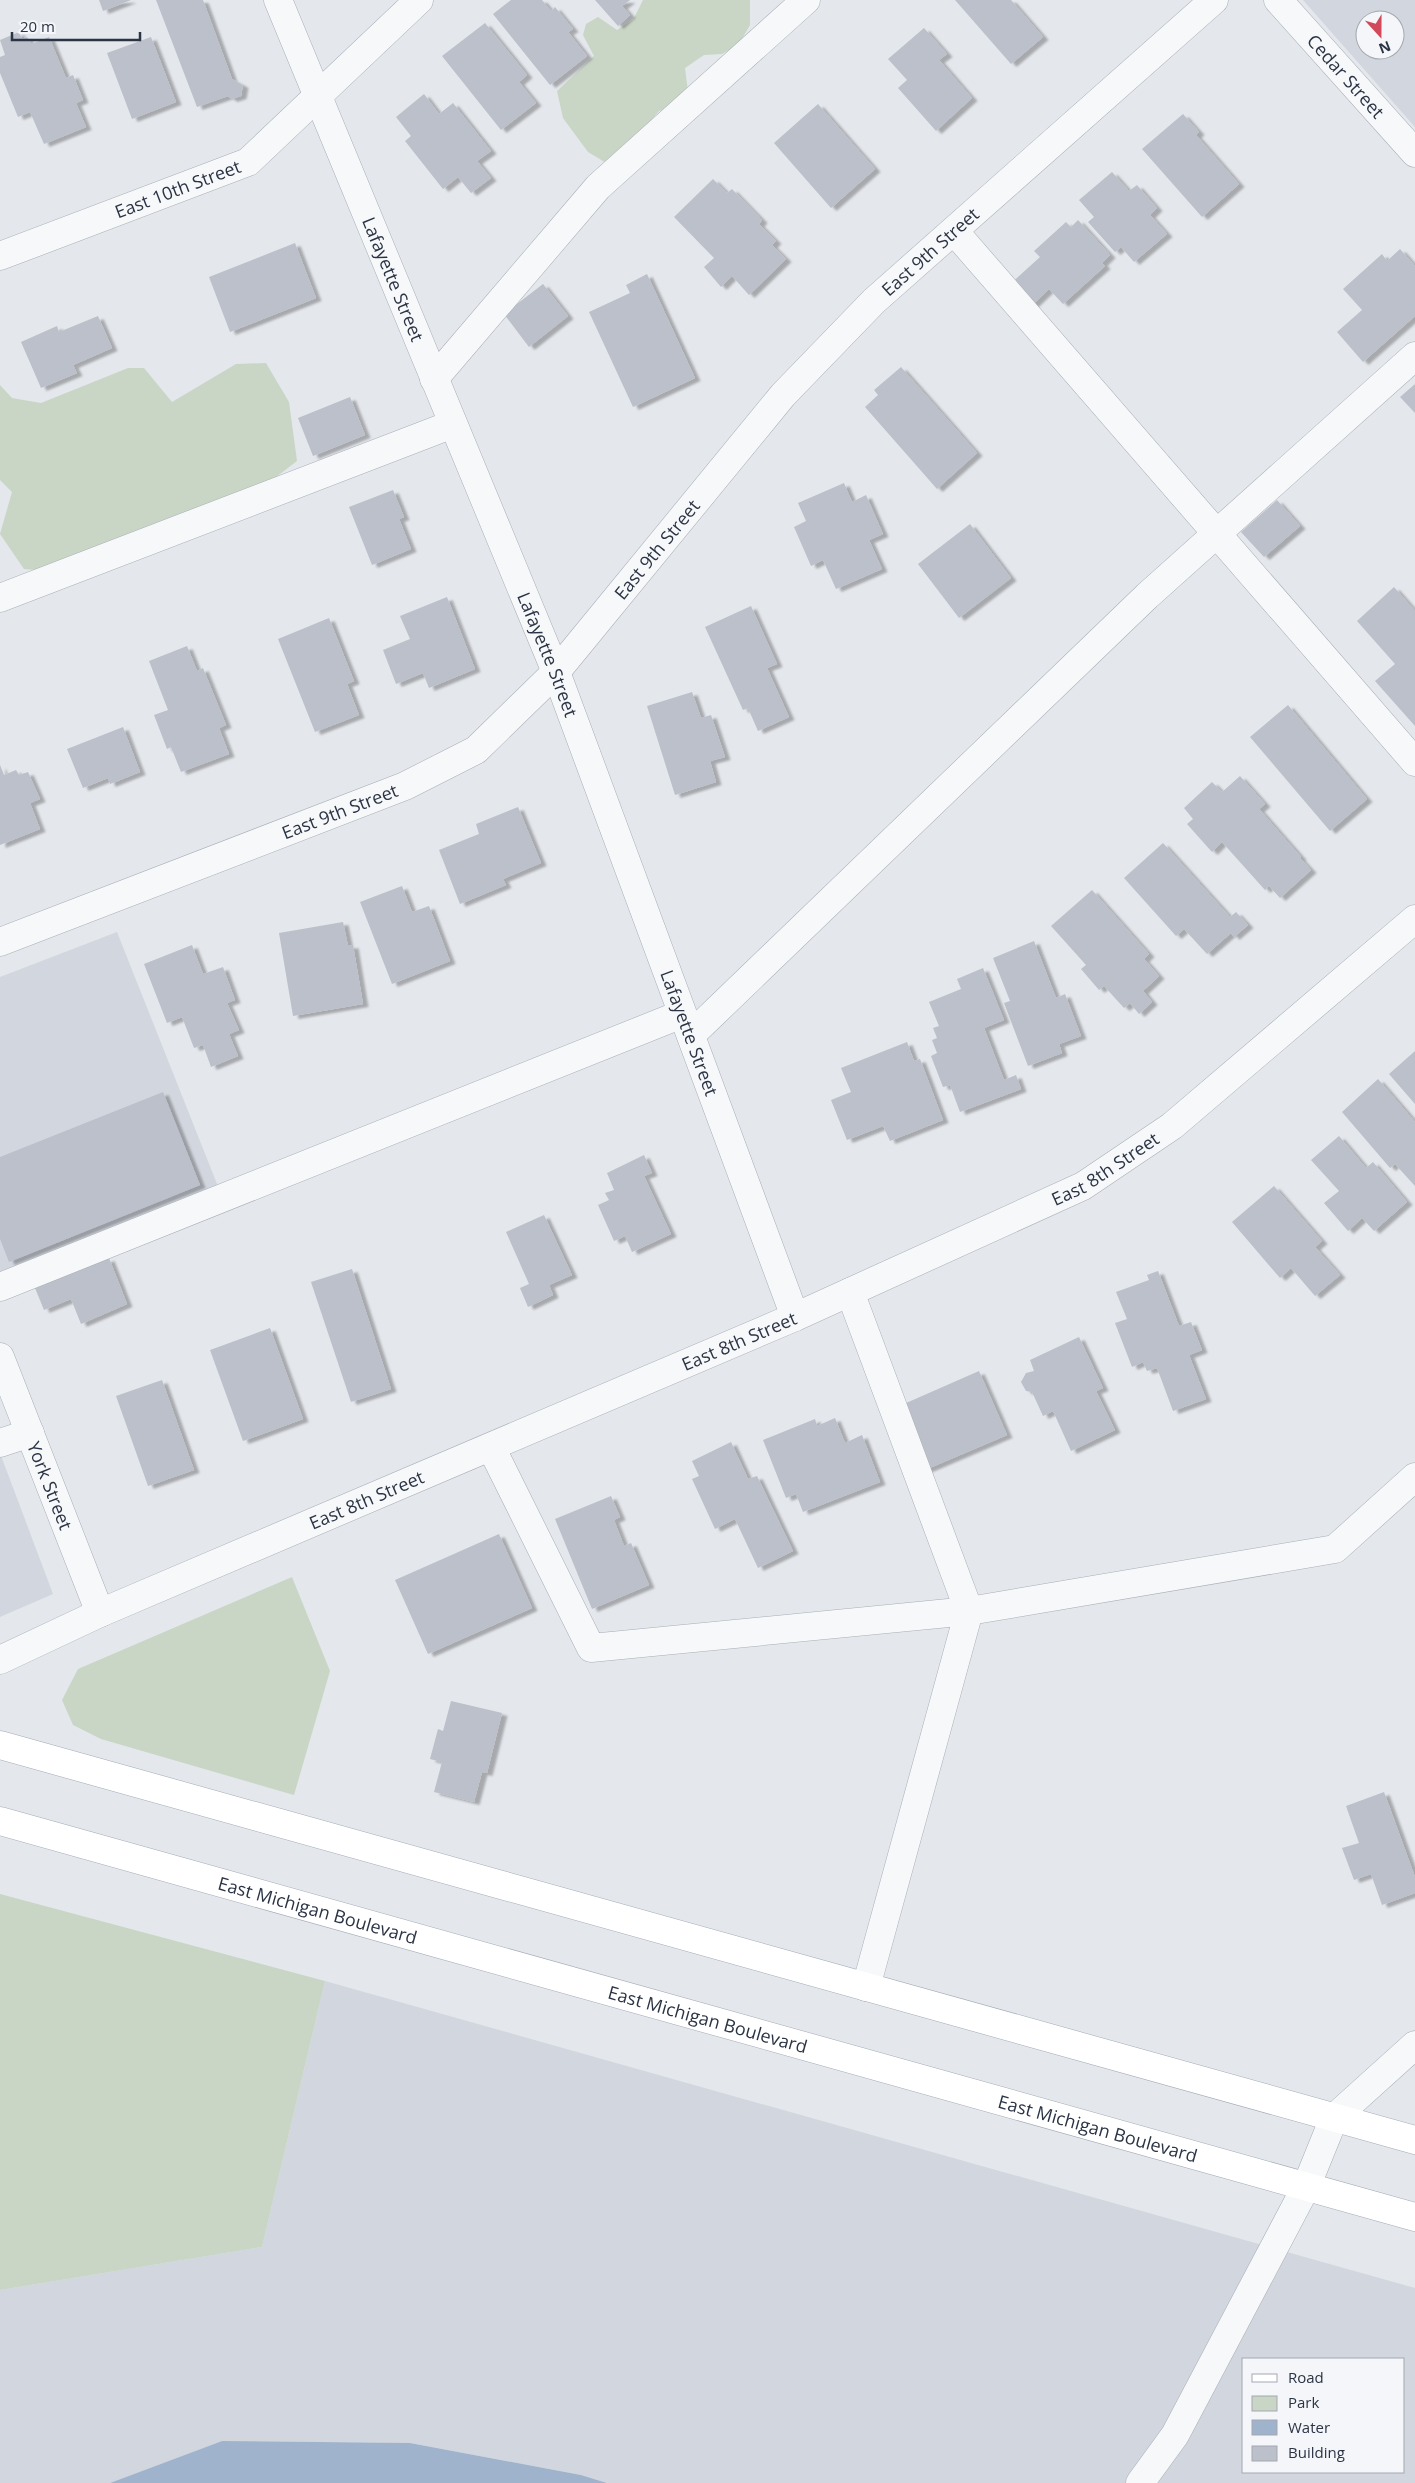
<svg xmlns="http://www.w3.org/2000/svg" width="1415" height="2483" viewBox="0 0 1415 2483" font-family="'Open Sans',sans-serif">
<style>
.built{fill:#d2d6de;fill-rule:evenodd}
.green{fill:#c9d6c5}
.water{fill:#9fb4cc}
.building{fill:#bbc0ca;filter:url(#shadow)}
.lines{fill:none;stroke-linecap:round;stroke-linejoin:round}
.minor-casing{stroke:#a9aeb7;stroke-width:29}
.major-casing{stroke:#a3abb8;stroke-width:29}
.minor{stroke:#f7f8fa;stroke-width:28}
.major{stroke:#fff;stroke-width:28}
.labels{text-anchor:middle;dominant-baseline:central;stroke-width:4;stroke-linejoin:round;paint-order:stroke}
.street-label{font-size:18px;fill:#2b3445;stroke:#f4f6f9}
</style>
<defs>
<filter id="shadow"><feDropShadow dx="5.5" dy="3" stdDeviation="1" flood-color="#0004"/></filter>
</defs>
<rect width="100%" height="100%" fill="#e4e7ec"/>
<g class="built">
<path d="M1303 0H1415V127ZM1365 20H1395V50H1365Z"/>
<polygon points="117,932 223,1199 0,1287 0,977"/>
<polygon points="0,1453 53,1594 0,1617"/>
<path d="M325 1981 1415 2288V2483H607L581 2475 410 2443 222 2441 110 2483H0V2290L262 2247ZM1244 2359H1404V2472H1244Z"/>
</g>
<g class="green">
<polygon points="643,0 750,0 750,25 739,44 722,54 704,55 685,68 688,92 676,106 659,111 639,135 608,164 588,152 563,118 557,91 594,56 583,35 586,24 598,17 617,30 633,20"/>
<polygon points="266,363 289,402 297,461 263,487 48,571 24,569 0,534 12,492 0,480 0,385 12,398 41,403 128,368 144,368 172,402 236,364"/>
<polygon points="292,1577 330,1671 294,1795 101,1739 73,1725 62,1700 78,1669"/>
<polygon points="0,1894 325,1981 262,2247 0,2290"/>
</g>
<polygon class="water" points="222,2441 410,2443 581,2475 607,2483 110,2483"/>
<g class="building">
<polygon points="99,0 131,0 103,11"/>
<polygon points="156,0 203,0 232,79 243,85 241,96 232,99 228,96 197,107"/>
<polygon points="511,0 542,0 551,11 555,7 573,29 568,32 587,56 550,85 493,14"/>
<polygon points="595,0 630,0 622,6 630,15 618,26"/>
<polygon points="955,0 1011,0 1043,37 1011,64"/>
<polygon points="485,23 527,75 519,82 536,103 501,130 442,56"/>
<polygon points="924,28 947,54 939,60 972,98 936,131 898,88 907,80 888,59"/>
<polygon points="19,32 22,39 27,37 31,44 49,37 66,78 73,75 83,100 76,103 86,127 44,144 30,112 18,117 0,73 0,57 5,55 0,40"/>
<polygon points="151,37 176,102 132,119 107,53"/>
<polygon points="424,94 439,114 453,103 491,151 477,161 491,178 471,193 458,177 443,189 405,141 411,136 396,117"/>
<polygon points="818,104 875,169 831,208 774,143"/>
<polygon points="1183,114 1199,132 1196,135 1239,184 1202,217 1142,149"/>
<polygon points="1112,172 1129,191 1137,185 1157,208 1150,215 1167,234 1134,262 1121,247 1115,252 1088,222 1094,217 1079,200"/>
<polygon points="713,179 727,193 732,189 762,220 759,224 776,241 772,245 786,259 749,295 732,276 721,287 704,267 714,258 674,217"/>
<polygon points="1078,220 1110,255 1102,263 1105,266 1063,304 1049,289 1028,309 1008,286 1040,257 1034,251 1066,222 1071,227"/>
<polygon points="295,243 316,298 230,332 209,277"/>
<polygon points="1400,249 1415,266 1415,316 1363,362 1337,332 1362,310 1343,289 1382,254 1387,261"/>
<polygon points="647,274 695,378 633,407 589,312 630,293 626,285"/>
<polygon points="543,284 568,316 529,347 504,314"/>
<polygon points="98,316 112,348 73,365 77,373 41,388 21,342 57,326 59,332"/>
<polygon points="901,367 977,453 937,489 865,407 878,395 874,390"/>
<polygon points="1415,384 1415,413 1400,397"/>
<polygon points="350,397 365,435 313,456 298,418"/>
<polygon points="844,483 852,502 866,495 883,534 869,540 882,569 836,589 823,560 811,566 794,527 806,521 798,503"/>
<polygon points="393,490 404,517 399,519 411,549 372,565 349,507"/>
<polygon points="1277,500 1300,526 1264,557 1241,532"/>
<polygon points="970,524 1011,578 959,618 918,564"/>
<polygon points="1394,587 1415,611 1415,726 1375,681 1395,664 1357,621"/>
<polygon points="447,597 475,669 429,688 423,673 396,684 383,650 410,639 400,616"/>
<polygon points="751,606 777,664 767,668 789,717 758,731 748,708 743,710 705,627"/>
<polygon points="329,618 354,681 347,684 359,715 315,732 278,639"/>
<polygon points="187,646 197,671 203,668 226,725 219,728 229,754 181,772 171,747 167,749 154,715 168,710 149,661"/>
<polygon points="692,692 701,718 711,715 725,757 710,761 716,782 675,795 647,706"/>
<polygon points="1288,705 1367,799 1330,831 1250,737"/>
<polygon points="123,727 140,772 110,784 108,778 83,788 67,749"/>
<polygon points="0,765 4,775 16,770 19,775 28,772 40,799 30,803 40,829 0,845"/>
<polygon points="1240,776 1265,804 1259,809 1301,857 1300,858 1311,870 1280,898 1269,886 1265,890 1222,842 1212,852 1187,824 1193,819 1184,808 1212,782 1222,792"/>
<polygon points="518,807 541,863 503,879 506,885 460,904 439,850 479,834 476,824"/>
<polygon points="1163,843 1230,917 1236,912 1248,925 1234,937 1231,933 1207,954 1184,929 1176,936 1124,878"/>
<polygon points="402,886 412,912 429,906 450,961 392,984 360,902"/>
<polygon points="1092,890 1149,954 1144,959 1159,976 1143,991 1152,1002 1139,1014 1130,1003 1124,1008 1104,986 1099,990 1081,969 1086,965 1051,926"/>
<polygon points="343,922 348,946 353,945 363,1004 293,1016 279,933"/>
<polygon points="1034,941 1056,998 1065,994 1081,1036 1059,1044 1062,1053 1028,1066 1004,1003 1010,1001 993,958"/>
<polygon points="192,945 203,974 223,967 235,1000 227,1003 239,1030 229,1034 238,1056 211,1067 203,1045 194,1048 182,1017 167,1023 144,964"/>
<polygon points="983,968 1004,1020 984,1028 1004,1080 1016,1075 1021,1089 960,1112 950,1085 943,1087 931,1056 937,1053 932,1040 937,1038 933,1028 939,1026 929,1002 961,989 957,979"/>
<polygon points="907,1042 914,1061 920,1059 943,1120 890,1141 883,1126 847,1140 831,1100 851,1092 841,1068"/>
<polygon points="1415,1051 1415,1104 1389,1074"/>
<polygon points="1378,1079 1415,1122 1415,1186 1395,1164 1390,1168 1342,1112"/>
<polygon points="163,1092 200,1185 9,1262 0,1239 0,1157"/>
<polygon points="1339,1136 1366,1168 1373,1162 1407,1202 1374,1231 1362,1218 1348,1231 1324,1203 1339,1191 1311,1160"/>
<polygon points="644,1155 652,1173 644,1176 671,1234 632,1252 625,1236 614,1241 598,1205 609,1200 605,1193 614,1190 607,1173"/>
<polygon points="1274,1186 1322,1241 1315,1247 1340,1275 1315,1296 1291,1268 1280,1278 1232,1222"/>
<polygon points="544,1215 572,1275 549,1285 553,1295 528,1307 520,1288 529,1284 506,1232"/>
<polygon points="109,1258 127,1304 81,1324 71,1299 44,1310 35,1288"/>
<polygon points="352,1269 391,1389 351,1402 311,1282"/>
<polygon points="1158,1271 1179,1326 1191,1322 1202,1350 1189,1355 1206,1399 1173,1411 1157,1368 1147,1371 1143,1362 1132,1367 1115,1323 1127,1319 1116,1292 1149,1280 1147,1275"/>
<polygon points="270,1328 303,1419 243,1441 210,1350"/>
<polygon points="1079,1337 1103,1388 1096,1391 1115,1430 1071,1451 1053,1411 1043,1416 1032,1392 1026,1391 1021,1382 1026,1373 1034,1371 1030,1360"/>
<polygon points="979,1371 1007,1435 925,1470 897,1407"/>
<polygon points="162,1380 194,1470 148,1486 116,1396"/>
<polygon points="835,1418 845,1443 862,1435 880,1482 803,1512 796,1494 786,1498 763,1440 815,1419 817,1426"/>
<polygon points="731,1442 748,1479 757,1476 793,1551 758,1568 735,1519 715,1529 692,1479 699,1476 692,1461"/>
<polygon points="611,1496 620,1517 614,1520 624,1546 631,1543 649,1585 592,1609 555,1519"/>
<polygon points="499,1534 532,1608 428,1654 395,1580"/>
<polygon points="451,1701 502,1713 487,1773 482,1772 474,1802 434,1792 442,1762 430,1759 438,1729 443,1731"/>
<polygon points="1384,1792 1415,1877 1415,1893 1382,1905 1371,1874 1354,1880 1342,1848 1359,1843 1346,1806"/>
</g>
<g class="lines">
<defs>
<g id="minor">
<path id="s1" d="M278 0 556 672 795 1317"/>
<path id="s2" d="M1278 0 1415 153"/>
<polyline points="954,231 1415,762"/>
<path id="s3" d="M0 256 248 162 419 0"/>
<polyline points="434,379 598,187 806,0"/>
<polyline points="0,598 453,424"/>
<path id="s4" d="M0 942 405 786 476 750 556 672 783 395 874 301 1214 0"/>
<polyline points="691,1035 1147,596 1415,356"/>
<polyline points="0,1287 682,1014"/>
<polyline points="850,1292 969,1611 1335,1549 1415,1477"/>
<path id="s5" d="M0 1357 100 1613"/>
<polyline points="0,1443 30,1433"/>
<polyline points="491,1447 591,1648 969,1611 866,1987"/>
<path id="s6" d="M0 1660 100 1613 795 1317 1083 1186 1172 1126 1415 919"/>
<polyline points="1140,2483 1175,2435 1306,2187 1334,2118 1415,2045"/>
</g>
<g id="major">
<polyline points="0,1745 1415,2140"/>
<path id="s7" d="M0 1821 1415 2217"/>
</g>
</defs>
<use href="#minor" class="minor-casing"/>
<use href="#major" class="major-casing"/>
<use href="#minor" class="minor"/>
<use href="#major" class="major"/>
</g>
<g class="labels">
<g class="street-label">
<text stroke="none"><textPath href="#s2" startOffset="102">Cedar Street</textPath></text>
<text stroke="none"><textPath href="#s3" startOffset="190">East 10th Street</textPath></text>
<text stroke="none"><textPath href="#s4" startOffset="1189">East 9th Street</textPath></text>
<text stroke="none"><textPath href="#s1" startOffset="302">Lafayette Street</textPath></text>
<text stroke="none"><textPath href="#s4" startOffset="784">East 9th Street</textPath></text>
<text stroke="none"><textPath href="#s1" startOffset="708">Lafayette Street</textPath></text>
<text stroke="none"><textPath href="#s4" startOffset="364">East 9th Street</textPath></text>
<text stroke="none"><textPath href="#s1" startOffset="1112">Lafayette Street</textPath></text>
<text stroke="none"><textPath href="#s6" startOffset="1210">East 8th Street</textPath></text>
<text stroke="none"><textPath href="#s6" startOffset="805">East 8th Street</textPath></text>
<text stroke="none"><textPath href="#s5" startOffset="138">York Street</textPath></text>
<text stroke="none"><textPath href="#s6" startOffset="400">East 8th Street</textPath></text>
<text stroke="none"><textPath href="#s7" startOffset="330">East Michigan Boulevard</textPath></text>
<text stroke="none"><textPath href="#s7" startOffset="735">East Michigan Boulevard</textPath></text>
<text stroke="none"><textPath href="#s7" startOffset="1140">East Michigan Boulevard</textPath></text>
</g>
</g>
<rect x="1242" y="2358" width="162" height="115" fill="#f4f6f9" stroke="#a4a8b1"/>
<rect x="1252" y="2374" width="25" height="8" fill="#ffffff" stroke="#a4a8b1"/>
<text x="1288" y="2383" font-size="15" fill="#2b3445">Road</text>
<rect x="1252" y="2396" width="25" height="15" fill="#c9d6c5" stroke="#a4a8b1"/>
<text x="1288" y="2408" font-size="15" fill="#2b3445">Park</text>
<rect x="1252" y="2420" width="25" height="15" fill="#9fb4cc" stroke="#a4a8b1"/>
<text x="1288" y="2433" font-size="15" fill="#2b3445">Water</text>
<rect x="1252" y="2446" width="25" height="15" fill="#bbc0ca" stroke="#a4a8b1"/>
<text x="1288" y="2458" font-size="15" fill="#2b3445">Building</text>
<g transform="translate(1380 35) rotate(159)"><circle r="24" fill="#f4f6f9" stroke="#a4a8b1"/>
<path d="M0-4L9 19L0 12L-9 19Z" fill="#d1495b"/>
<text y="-8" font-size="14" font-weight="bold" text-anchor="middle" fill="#2b3445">N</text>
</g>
<path d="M12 32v8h128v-8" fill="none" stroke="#2b3445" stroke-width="2.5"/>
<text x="20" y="32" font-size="15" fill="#2b3445" stroke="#f4f6f9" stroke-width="4" paint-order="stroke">20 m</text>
</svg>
